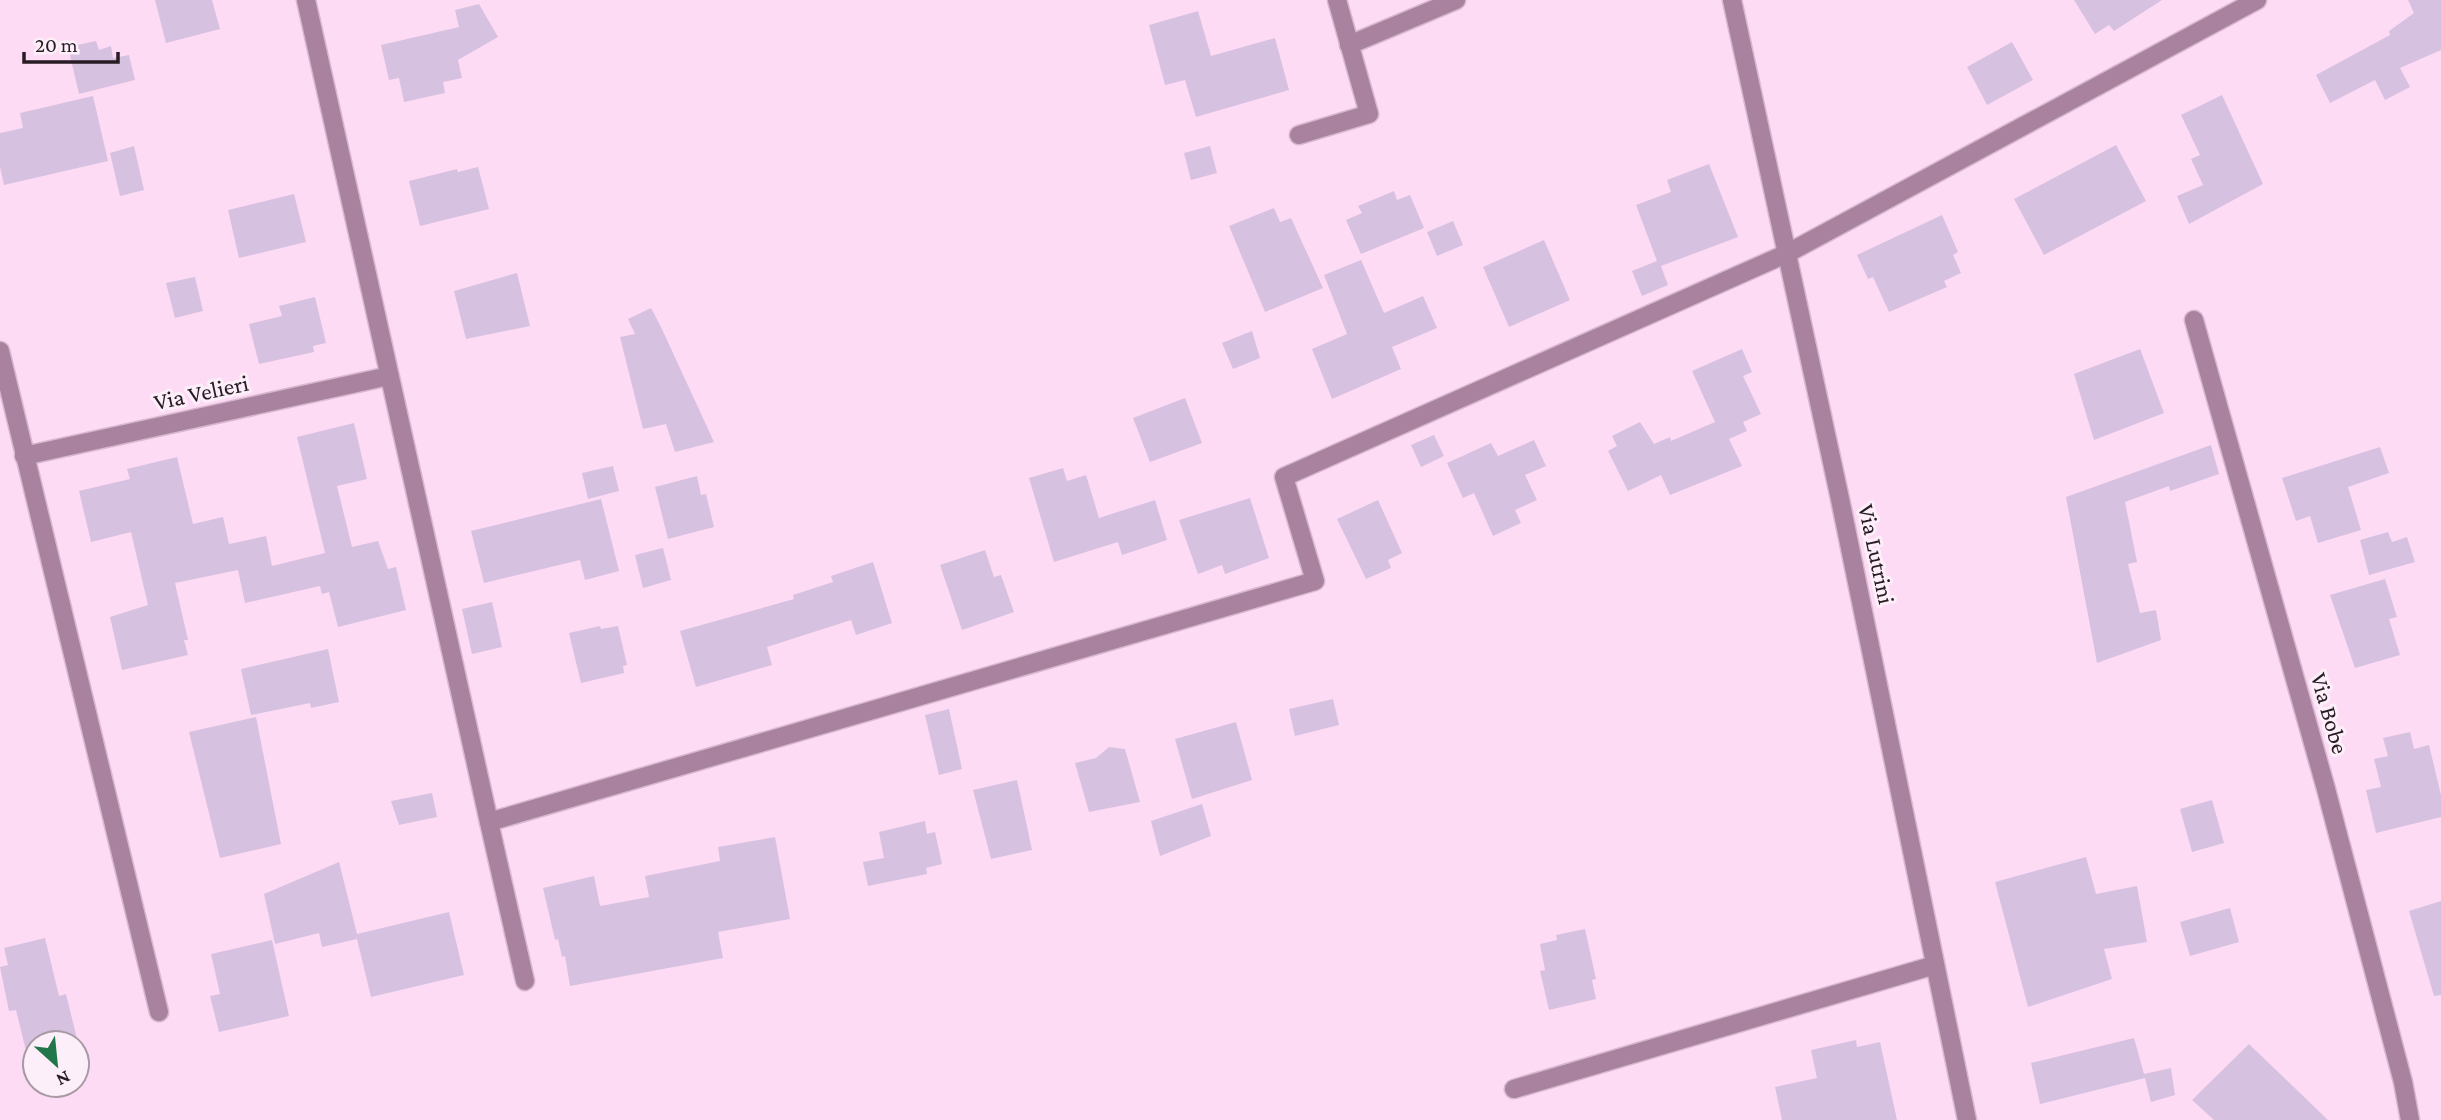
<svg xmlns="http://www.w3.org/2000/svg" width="2441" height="1120" viewBox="0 0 2441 1120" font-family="'Crimson Pro',serif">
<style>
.building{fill:#d7c1e1}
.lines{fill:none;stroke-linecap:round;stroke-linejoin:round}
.street-casing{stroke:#d7b8cf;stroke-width:21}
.street{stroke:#a9829f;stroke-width:18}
.labels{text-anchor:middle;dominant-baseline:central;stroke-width:6;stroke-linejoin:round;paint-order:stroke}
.street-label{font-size:24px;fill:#271b24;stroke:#fdeff9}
</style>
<rect width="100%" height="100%" fill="#fedbf4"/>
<g class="building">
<polygon points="155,0 212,0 220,29 166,43"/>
<polygon points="2074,0 2162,0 2114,31 2109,25 2095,34"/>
<polygon points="2408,0 2441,0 2441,50 2400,68 2410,87 2385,100 2375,80 2330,103 2316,75 2390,35 2389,31 2414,13"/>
<polygon points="479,4 498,37 458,60 462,78 443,82 445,93 404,102 399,78 389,80 381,45 459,27 455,10"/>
<polygon points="1198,11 1211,56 1275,38 1289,90 1196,117 1185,80 1165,85 1149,25"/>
<polygon points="96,41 99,50 111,46 113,58 129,55 135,80 79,94 68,47"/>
<polygon points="2012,42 2033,80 1987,105 1967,67"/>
<polygon points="2222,95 2263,184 2189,224 2177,196 2203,185 2191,159 2200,155 2181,115"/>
<polygon points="93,96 108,161 4,185 0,167 0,133 23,128 20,113"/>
<polygon points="2116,145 2146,201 2044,255 2014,199"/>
<polygon points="134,146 144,190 120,196 110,153"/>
<polygon points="1210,146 1217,173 1191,180 1184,153"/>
<polygon points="1709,164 1738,237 1661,266 1668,285 1642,296 1632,271 1657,261 1636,205 1671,192 1667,180"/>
<polygon points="478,167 489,209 420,226 409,181 457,169 458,172"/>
<polygon points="1394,191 1397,200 1410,195 1424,228 1361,254 1346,220 1362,213 1358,206"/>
<polygon points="294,194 306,242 239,258 228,210"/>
<polygon points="1274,208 1280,222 1291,218 1323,288 1265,312 1229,226"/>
<polygon points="1942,215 1958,252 1953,255 1961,273 1944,281 1947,287 1889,312 1873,277 1868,279 1857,255"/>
<polygon points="1453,221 1463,245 1437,256 1427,232"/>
<polygon points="1544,240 1570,300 1509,327 1483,267"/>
<polygon points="1361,260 1384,313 1423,296 1437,328 1392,347 1401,369 1332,399 1312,349 1347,334 1324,275"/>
<polygon points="517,273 530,326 466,339 454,291"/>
<polygon points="195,277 203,311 175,318 166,283"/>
<polygon points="315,297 326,343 313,346 314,352 259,364 249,324 282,316 279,306"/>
<polygon points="651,308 661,327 714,442 675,452 666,424 643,429 620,337 635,334 628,319"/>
<polygon points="1252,331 1260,358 1233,369 1222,343"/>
<polygon points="1742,349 1752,372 1743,376 1761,414 1743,422 1747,431 1729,439 1742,466 1670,495 1661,475 1628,491 1608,451 1617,446 1612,436 1640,422 1654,444 1670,437 1671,441 1715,422 1692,371"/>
<polygon points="2140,349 2164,413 2094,440 2074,374"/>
<polygon points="1185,398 1202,443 1150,462 1133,418"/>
<polygon points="354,423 367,479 337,486 352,547 378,541 388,569 396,567 406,610 338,627 329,592 322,594 320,586 245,603 238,570 175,583 188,640 184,640 188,655 122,670 110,617 148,605 131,532 91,542 79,491 130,479 127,469 177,457 193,524 223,517 229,544 266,536 272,566 325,553 297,437"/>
<polygon points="1434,435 1444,456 1421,467 1411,445"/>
<polygon points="1534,440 1546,466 1525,475 1537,500 1515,510 1521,523 1493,536 1474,493 1463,498 1447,463 1491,443 1498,456"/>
<polygon points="2211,445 2219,474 2170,491 2169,486 2125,502 2137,562 2128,564 2140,613 2156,610 2161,640 2097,663 2066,497"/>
<polygon points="2380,447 2389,473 2348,487 2361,530 2318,543 2310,516 2296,521 2282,478"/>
<polygon points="613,466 619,491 588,499 582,473"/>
<polygon points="1063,468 1067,481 1086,475 1099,518 1155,500 1167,540 1122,555 1118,542 1054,562 1029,478"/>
<polygon points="697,476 701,495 706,494 714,527 668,539 655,487"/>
<polygon points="1250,498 1269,558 1225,574 1222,565 1198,574 1179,520"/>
<polygon points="601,499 619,571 585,580 580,560 484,583 471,531"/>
<polygon points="1378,500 1402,553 1388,560 1391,568 1366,579 1337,519"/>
<polygon points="2388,532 2392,542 2407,537 2415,562 2369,575 2360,540"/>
<polygon points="663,548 671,580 643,588 635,555"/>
<polygon points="985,550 994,577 1001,575 1014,612 962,630 940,565"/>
<polygon points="873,562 892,623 856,635 851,620 767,647 772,665 696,687 680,631 794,599 793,595 833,582 831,576"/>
<polygon points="2385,579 2397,617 2389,619 2400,655 2355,668 2330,595"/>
<polygon points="492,602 502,647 472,654 462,609"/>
<polygon points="600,626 601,629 618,626 627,665 623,666 624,673 581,683 569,633"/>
<polygon points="328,649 339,702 311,708 310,703 251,715 241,669"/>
<polygon points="1333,699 1339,725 1295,736 1289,709"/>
<polygon points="949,709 962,769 939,775 925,715"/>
<polygon points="256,717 281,844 220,858 189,732"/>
<polygon points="1236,722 1252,780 1192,799 1175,739"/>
<polygon points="2410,732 2414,749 2429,745 2441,795 2441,817 2376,833 2366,790 2381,787 2374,759 2388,756 2383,738"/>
<polygon points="1109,747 1125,749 1140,802 1089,812 1075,763 1096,758"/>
<polygon points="1017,780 1032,850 991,859 973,790"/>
<polygon points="432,793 437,817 399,825 391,801"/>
<polygon points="2212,800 2224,843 2192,852 2180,809"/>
<polygon points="1202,804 1211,836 1160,856 1151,821"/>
<polygon points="925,821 927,834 935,832 942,864 926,868 927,874 868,886 863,862 884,858 879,832"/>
<polygon points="775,837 790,919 718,932 723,958 570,986 565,956 562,957 558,939 555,940 543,888 594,876 600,906 649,897 645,876 720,861 718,847"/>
<polygon points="2086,857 2096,894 2137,886 2147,942 2104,949 2112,979 2028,1007 1995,882"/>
<polygon points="339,862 357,934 449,912 464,975 371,997 357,939 322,947 319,933 275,944 264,894"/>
<polygon points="2441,901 2441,995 2434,996 2409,911"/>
<polygon points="2230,908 2239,942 2190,956 2180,922"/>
<polygon points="1585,929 1596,979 1592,980 1596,999 1549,1010 1540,971 1545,970 1540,944 1557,940 1556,935"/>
<polygon points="45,938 59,996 66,994 78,1043 35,1043 35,1054 27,1055 16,1010 9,1011 0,967 8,965 4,948"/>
<polygon points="272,940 289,1016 219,1032 210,996 220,994 211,954"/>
<polygon points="2134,1038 2144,1074 2171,1068 2175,1095 2151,1102 2145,1078 2040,1104 2031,1063"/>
<polygon points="1856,1040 1857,1047 1880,1042 1897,1120 1782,1120 1775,1087 1817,1078 1811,1050"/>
<polygon points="2249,1044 2328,1120 2214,1120 2192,1100"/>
</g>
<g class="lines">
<defs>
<g id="street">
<polyline points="306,0 489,822 1315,581 1284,477 1788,253 2257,0"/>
<polyline points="1732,0 1840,499 1967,1120"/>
<polyline points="1349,45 1456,0"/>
<polyline points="1299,135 1369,114 1337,0"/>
<polyline points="2194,320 2326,789 2403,1082 2410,1120"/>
<polyline points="0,351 159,1012"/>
<polyline points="24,456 389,376"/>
<polyline points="489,822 525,981"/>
<polyline points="1514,1089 1935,965"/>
</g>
</defs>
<use href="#street" class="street-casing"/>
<use href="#street" class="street"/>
</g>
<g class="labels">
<g class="street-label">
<text transform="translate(201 392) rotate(-12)">Via Velieri</text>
<text transform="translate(1877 554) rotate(78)">Via Lutrini</text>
<text transform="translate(2330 713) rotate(74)">Via Bobe</text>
</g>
</g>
<g transform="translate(56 1064) rotate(153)"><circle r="33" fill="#fdeff9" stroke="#a79aa4" stroke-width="2"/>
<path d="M0-5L12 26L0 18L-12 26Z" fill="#217749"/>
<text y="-10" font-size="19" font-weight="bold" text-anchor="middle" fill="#271b24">N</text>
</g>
<path d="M24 52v10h94v-10" fill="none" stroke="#271b24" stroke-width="3.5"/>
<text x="35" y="52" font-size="21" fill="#271b24" stroke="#fdeff9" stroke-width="5" paint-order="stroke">20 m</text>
</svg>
